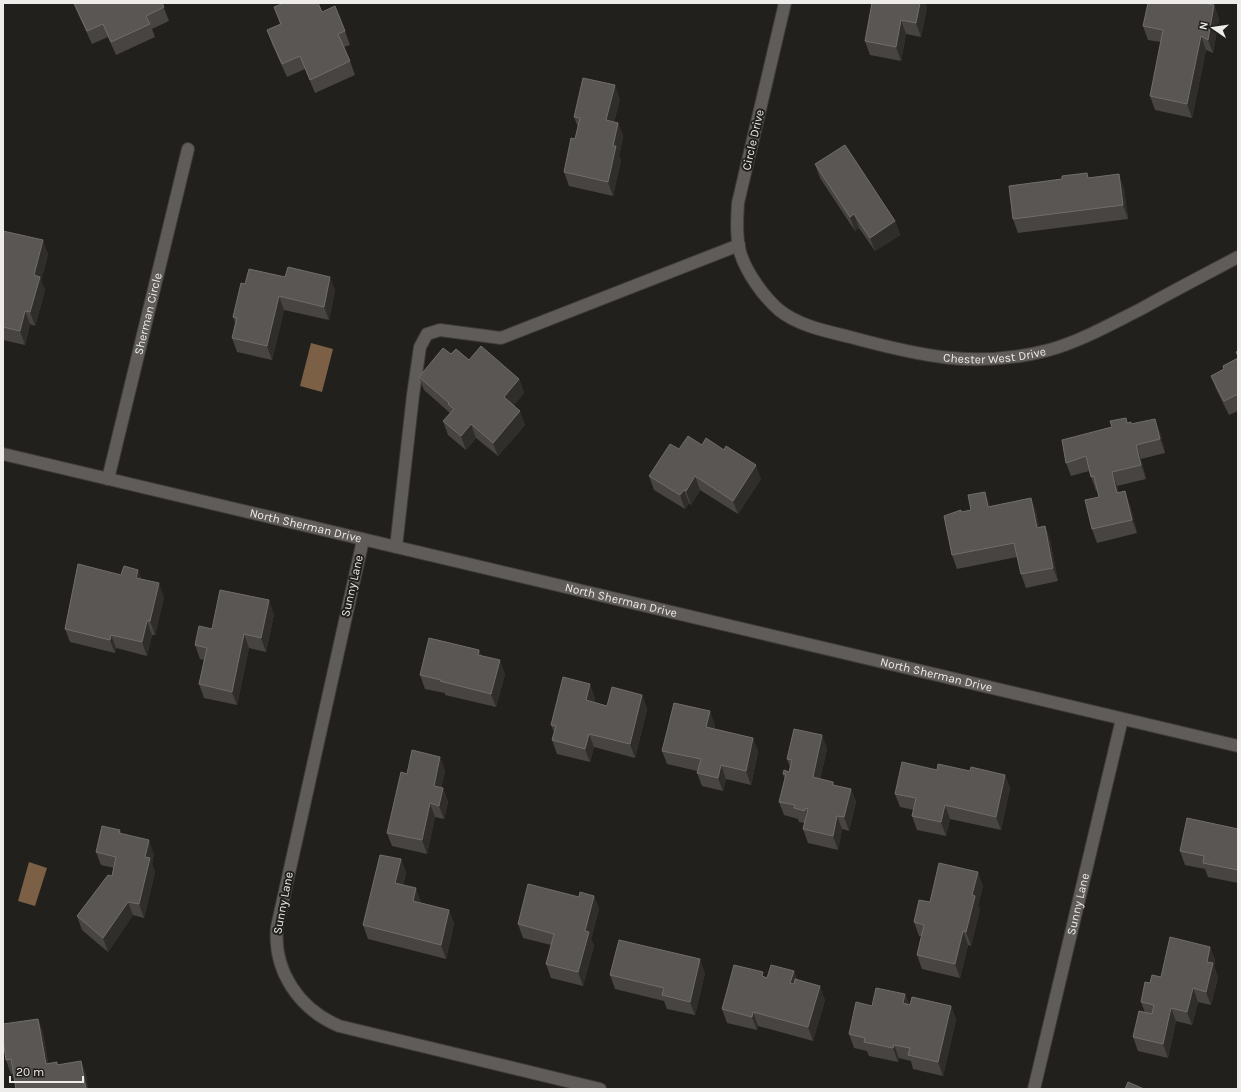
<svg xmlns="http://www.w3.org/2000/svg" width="1241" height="1092" viewBox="0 0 1241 1092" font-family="Karla,sans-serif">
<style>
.water{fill:#7b6045}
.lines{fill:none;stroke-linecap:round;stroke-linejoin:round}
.lane-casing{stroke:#3e3b39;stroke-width:14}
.street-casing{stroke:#3e3b39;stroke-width:14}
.lane{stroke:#5f5c59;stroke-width:12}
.street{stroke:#5f5c59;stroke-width:12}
.wall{fill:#474441}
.shaded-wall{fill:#302e2b}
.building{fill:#595653;stroke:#706d6b}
.labels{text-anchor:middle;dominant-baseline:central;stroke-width:4;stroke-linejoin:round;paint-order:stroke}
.street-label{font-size:12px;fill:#eeecea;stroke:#22201d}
</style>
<rect width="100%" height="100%" fill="#22201d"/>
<g class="water">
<polygon points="311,343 333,349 322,392 300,386"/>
<polygon points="29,862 47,868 35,906 18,901"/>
</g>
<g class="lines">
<defs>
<polyline id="lane" points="396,547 413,395 420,347 427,334 440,330 501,338 739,245"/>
<g id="street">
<path id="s1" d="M785 3 738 203C737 219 736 236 740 252 746 272 763 296 779 310 799 326 826 331 850 337 920 356 976 369 1049 350 1081 341 1111 324 1141 309 1173 291 1206 274 1238 257"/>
<path id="s2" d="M3 454 1238 746"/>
<path id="s3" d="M108 479 188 149"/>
<path d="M363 540 277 927C273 971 299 1009 339 1026L600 1089"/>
<path id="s4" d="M1034 1089 1122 719"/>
</g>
</defs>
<use href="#lane" class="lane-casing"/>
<use href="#street" class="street-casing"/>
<use href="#lane" class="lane"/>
<use href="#street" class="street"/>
</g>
<g class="wall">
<polygon points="73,3 162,3 169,21 152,29 155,37 116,55 108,37 92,44"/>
<polygon points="872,3 927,7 921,37 906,34 901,61 870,55 865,41"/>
<polygon points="1214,5 1219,19 1213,53 1206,50 1192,118 1155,110 1150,96 1161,42 1148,40 1143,26"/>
<polygon points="274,7 322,12 345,31 350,45 344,47 350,61 355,75 315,93 305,69 287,77 272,44 267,30 280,24"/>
<polygon points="620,99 614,122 618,123 623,136 619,156 621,160 613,196 569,186 564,172 575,139 578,127 574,117"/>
<polygon points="815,164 895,221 900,235 875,251 859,228 855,231 820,178"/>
<polygon points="1089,178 1124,188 1128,219 1018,233 1013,219"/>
<polygon points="3,231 48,254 41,281 45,290 35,326 30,324 25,345 3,340"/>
<polygon points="245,284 335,290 329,320 284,310 272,360 237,352 232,338 235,323 233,317"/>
<polygon points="1238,351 1238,411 1229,415 1216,389 1211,376 1224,369 1223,366 1238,358 1236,352"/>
<polygon points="451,354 519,379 524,393 513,406 525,425 498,456 476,438 466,450 448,435 443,421 450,413 424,390 419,377"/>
<polygon points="1128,423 1160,432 1165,453 1141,459 1146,479 1117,486 1119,493 1130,505 1137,533 1097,543 1092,529 1099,497 1097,490 1096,491 1091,477 1089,471 1071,476 1066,463"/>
<polygon points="702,445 761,479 738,514 700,490 691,505 689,503 685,509 654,490 649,476 679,449"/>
<polygon points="1031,498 1036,512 1039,527 1045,526 1050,540 1058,581 1026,588 1021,574 1017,557 957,569 952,555 961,512"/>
<polygon points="142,579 164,597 155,635 152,635 147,656 116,648 115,653 70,642 65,629"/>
<polygon points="274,614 266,652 249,648 237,705 204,698 199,684 204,660 200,659 195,645 212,629"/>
<polygon points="479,650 481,655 505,674 496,707 445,695 445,693 425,689 420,675"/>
<polygon points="642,695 647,709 635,758 594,747 590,762 557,754 552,740 554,732 551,725 595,698 594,702 607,706"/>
<polygon points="715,725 714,729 753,738 758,752 751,785 726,779 723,791 702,786 697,773 697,771 667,764 662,751"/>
<polygon points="822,735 827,749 820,779 834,785 851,789 856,802 849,831 842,829 838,850 808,843 803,829 805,823 799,822 798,819 784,815 779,802 785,779 783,774 789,772 790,767 787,759"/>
<polygon points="440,757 445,771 441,788 443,788 448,802 444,819 435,817 427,854 392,846 387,833 407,774"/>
<polygon points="937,770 970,771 1005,775 1010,788 1001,830 950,819 946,836 917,830 912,816 914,810 900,807 895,794"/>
<polygon points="1238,829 1238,883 1208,877 1205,869 1185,865 1180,851"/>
<polygon points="120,830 121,834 154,854 152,864 155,872 144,918 133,915 108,952 82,930 77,916 112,876 114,868 101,865 96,852"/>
<polygon points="401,859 406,873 403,885 421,902 421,903 449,910 454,924 446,959 368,939 363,925"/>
<polygon points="983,886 978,905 980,909 971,946 968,945 960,978 922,969 917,955 922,936 919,936 914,922 930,902"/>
<polygon points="594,896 599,909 591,939 594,946 583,986 551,978 546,964 551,945 523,938 518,924 579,897"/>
<polygon points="1210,947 1215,960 1214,966 1218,977 1211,1005 1198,1002 1192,1025 1176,1021 1168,1058 1138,1051 1133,1037 1145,1013 1141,1002 1150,983 1161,977"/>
<polygon points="794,971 797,980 825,1000 813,1041 758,1026 757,1030 727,1023 722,1009 765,977 767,978"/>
<polygon points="705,973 695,1015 667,1009 664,1001 615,989 610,975"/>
<polygon points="905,994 909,1004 951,1006 956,1020 943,1076 913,1069 911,1061 899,1058 898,1062 869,1056 867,1051 854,1048 849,1034 872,1006"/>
<polygon points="38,1019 43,1033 48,1063 58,1065 81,1061 86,1075 88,1089 16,1089 13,1074 11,1074 6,1060"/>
</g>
<g class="shaded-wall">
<polygon points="920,3 925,3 927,7 921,37 916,23"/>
<polygon points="1214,5 1219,19 1213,53 1208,40"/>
<polygon points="901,20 906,34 901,61 896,47"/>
<polygon points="1201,36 1206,50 1192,118 1187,104"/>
<polygon points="615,85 620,99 611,134 606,120"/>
<polygon points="618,123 623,136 619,156 621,160 613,196 608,182 613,146"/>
<polygon points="1119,174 1124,188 1128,219 1123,205"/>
<polygon points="854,214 859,228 855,231 850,217"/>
<polygon points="895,221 900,235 875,251 870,238"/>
<polygon points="43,240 48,254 41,281 45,290 35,326 30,312 34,275"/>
<polygon points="330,277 335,290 329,320 324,307"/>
<polygon points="279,296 284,310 272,360 267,346"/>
<polygon points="25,311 30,324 25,345 20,331"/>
<polygon points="519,379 524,393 509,411 504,397"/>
<polygon points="520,411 525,425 498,456 493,443"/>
<polygon points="1155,419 1160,432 1165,453 1160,439"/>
<polygon points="471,424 476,438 466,450 461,436"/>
<polygon points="1136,445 1141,459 1146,479 1141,465"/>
<polygon points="756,465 761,479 738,514 733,501"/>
<polygon points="1112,472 1117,486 1122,507 1117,493"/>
<polygon points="695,476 700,490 691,505 686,491"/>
<polygon points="684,490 689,503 685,509 680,495"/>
<polygon points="1125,491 1130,505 1137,533 1132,520"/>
<polygon points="985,492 990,505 993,521 988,507"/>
<polygon points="1031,498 1036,512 1042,541 1037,528"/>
<polygon points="1045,526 1050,540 1058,581 1053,568"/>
<polygon points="138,570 143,583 136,578"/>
<polygon points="159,583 164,597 155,635 150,621"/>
<polygon points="269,600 274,614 266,652 261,638"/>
<polygon points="147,621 152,635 147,656 142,642"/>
<polygon points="244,634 249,648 237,705 232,692"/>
<polygon points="111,635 116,648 115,653 110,640"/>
<polygon points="479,650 484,664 478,655"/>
<polygon points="500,660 505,674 496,707 491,694"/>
<polygon points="590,684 595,698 591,714 586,700"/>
<polygon points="642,695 647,709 635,758 630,744"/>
<polygon points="710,711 715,725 711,741 706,727"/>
<polygon points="589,734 594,747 590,762 585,749"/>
<polygon points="822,735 827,749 818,791 813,777"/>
<polygon points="753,738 758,752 751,785 746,771"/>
<polygon points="440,757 445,771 439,800 434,786"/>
<polygon points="721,765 726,779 723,791 718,778"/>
<polygon points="1005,775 1010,788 1001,830 996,817"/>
<polygon points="443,788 448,802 444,819 439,806"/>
<polygon points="851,789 856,802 849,831 844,817"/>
<polygon points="430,803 435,817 427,854 422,840"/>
<polygon points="945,805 950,819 946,836 941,822"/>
<polygon points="805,808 810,822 810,825 805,811"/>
<polygon points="837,816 842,829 838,850 833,836"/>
<polygon points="149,840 154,854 152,864 155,872 144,918 139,904 145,857"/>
<polygon points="401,859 406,873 400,897 395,883"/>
<polygon points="978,872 983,886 978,905 980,909 971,946 966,932 972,895"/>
<polygon points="416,888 421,902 418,915 413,901"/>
<polygon points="594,896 599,909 591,939 594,946 583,986 578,972 585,931"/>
<polygon points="128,902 133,915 108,952 103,938"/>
<polygon points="449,910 454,924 446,959 441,945"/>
<polygon points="963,931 968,945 960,978 955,964"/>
<polygon points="1210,947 1215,960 1214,966 1218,977 1211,1005 1206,992 1207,962"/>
<polygon points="700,959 705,973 695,1015 690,1002"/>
<polygon points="794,971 798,985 790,983"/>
<polygon points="820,986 825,1000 813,1041 808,1027"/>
<polygon points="1193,988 1198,1002 1192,1025 1187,1012"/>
<polygon points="905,994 910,1008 903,1003"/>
<polygon points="951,1006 956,1020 943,1076 938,1062"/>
<polygon points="1171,1008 1176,1021 1168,1058 1163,1044"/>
<polygon points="753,1012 758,1026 757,1030 752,1017"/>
<polygon points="38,1019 43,1033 51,1078 46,1064"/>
<polygon points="894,1045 899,1058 898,1062 893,1048"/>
<polygon points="81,1061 86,1075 88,1089 86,1089"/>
</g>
<g class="building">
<polygon points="74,3 162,3 164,7 146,16 150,24 111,42 103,24 87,31"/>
<polygon points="284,3 318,3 322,12 335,6 345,31 338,34 350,61 310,80 300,56 282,64 267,30 281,24 274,7"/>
<polygon points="872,3 920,3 916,23 901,20 896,47 865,41"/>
<polygon points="1148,3 1203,3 1214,5 1208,40 1201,36 1187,104 1150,96 1163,30 1143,26"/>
<polygon points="583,78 615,85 606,120 618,123 613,146 616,146 608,182 564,172 571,138 575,139 580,118 574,117"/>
<polygon points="845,145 895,221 870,238 854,214 850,217 815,164"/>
<polygon points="1087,173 1088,178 1119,174 1123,205 1013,219 1009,186 1062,179 1062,176"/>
<polygon points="3,231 43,240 34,275 40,277 30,312 25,311 20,331 3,327"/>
<polygon points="288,267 330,277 324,307 279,296 267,346 232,338 237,318 233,317 241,283 245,284 249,269 285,277"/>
<polygon points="481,346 519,379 504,397 520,411 493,443 471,424 461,436 443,421 454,409 448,404 449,403 419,377 443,348 451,354 456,349 469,360"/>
<polygon points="1238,351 1238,356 1236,352"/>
<polygon points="1238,358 1238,394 1224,401 1211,376 1224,369 1223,366"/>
<polygon points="1126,418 1127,423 1131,422 1131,424 1155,419 1160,439 1136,445 1141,465 1112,472 1117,493 1125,491 1132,520 1092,529 1085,500 1099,497 1094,476 1091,477 1086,456 1066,463 1062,440 1112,427 1110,421"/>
<polygon points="688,436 702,445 706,438 724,450 726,446 756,465 733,501 695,476 686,491 684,490 680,495 649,476 670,444 679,449"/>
<polygon points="985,492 988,507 1031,498 1037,528 1045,526 1053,568 1021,574 1014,543 952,555 944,516 961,510 961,512 971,510 968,495"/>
<polygon points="78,564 121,575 124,566 138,570 136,578 159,583 150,621 147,621 142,642 111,635 110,640 65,629"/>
<polygon points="220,590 269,600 261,638 244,634 232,692 199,684 207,648 195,645 199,626 212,629"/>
<polygon points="429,638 479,650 478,655 500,660 491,694 440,681 441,680 420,675"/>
<polygon points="563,677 590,684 586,700 607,706 612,687 642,695 630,744 589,734 585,749 552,740 556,726 551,725"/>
<polygon points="674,703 710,711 706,727 753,738 746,771 721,765 718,778 697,773 701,759 662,751"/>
<polygon points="794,729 822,735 813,777 833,782 833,785 851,789 844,817 837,816 833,836 803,829 808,809 805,808 805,811 794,808 795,805 779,802 786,774 783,774 784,770 789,772 792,760 787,759"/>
<polygon points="412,750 440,757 434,786 443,788 439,806 430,803 422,840 387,833 401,772 407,774"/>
<polygon points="902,762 937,770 938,764 970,771 971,767 1005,775 996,817 945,805 941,822 912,816 916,798 895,794"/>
<polygon points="1187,818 1238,829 1238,870 1203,863 1204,856 1180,851"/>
<polygon points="102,826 120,830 119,833 149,840 145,857 150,858 139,904 128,902 103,938 77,916 108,875 112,876 116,857 96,852"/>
<polygon points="380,855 401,859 395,883 416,888 413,901 449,910 441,945 363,925"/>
<polygon points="939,863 978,872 972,895 975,896 966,932 963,931 955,964 917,955 924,925 914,922 919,900 930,902"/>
<polygon points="528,884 579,897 580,892 594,896 585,931 589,932 578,972 546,964 554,934 518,924"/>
<polygon points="1170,937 1210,947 1207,962 1213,963 1206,992 1193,988 1187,1012 1171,1008 1163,1044 1133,1037 1139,1011 1152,1014 1154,1005 1141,1002 1145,982 1150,983 1152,975 1161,977"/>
<polygon points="619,940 700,959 690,1002 662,995 664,988 610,975"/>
<polygon points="734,965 763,972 762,976 767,978 771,965 794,971 790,983 794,984 795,979 820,986 808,1027 753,1012 752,1017 722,1009"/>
<polygon points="876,988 905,994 903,1003 910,1005 912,997 951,1006 938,1062 908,1055 910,1048 894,1045 893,1048 864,1042 865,1038 849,1034 856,1002 872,1006"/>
<polygon points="38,1019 46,1064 57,1062 57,1065 81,1061 86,1089 16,1089 11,1059 6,1060 3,1039 3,1024"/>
<polygon points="1128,1082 1144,1089 1125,1089"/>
</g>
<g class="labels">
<g class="street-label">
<text transform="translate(753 140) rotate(-77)">Circle Drive</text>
<text stroke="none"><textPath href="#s3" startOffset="170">Sherman Circle</textPath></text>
<text stroke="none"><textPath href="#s1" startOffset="549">Chester West Drive</textPath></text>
<text stroke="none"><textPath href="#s2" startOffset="311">North Sherman Drive</textPath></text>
<text transform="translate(352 586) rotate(-77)">Sunny Lane</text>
<text stroke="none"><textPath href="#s2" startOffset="635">North Sherman Drive</textPath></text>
<text stroke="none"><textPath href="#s2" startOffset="959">North Sherman Drive</textPath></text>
<text transform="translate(283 903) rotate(-79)">Sunny Lane</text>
<text stroke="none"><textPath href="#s4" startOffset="190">Sunny Lane</textPath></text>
</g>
</g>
<rect width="1241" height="1092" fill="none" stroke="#eeecea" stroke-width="8"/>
<g transform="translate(1213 28) rotate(283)" stroke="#22201d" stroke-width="3" paint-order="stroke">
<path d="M0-3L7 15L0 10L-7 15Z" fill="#eeecea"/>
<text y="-6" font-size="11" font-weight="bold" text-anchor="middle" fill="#eeecea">N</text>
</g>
<path d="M10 1076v6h73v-6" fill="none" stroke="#eeecea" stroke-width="2"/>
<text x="16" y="1076" font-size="12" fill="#eeecea" stroke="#22201d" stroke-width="3" paint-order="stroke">20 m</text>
</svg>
